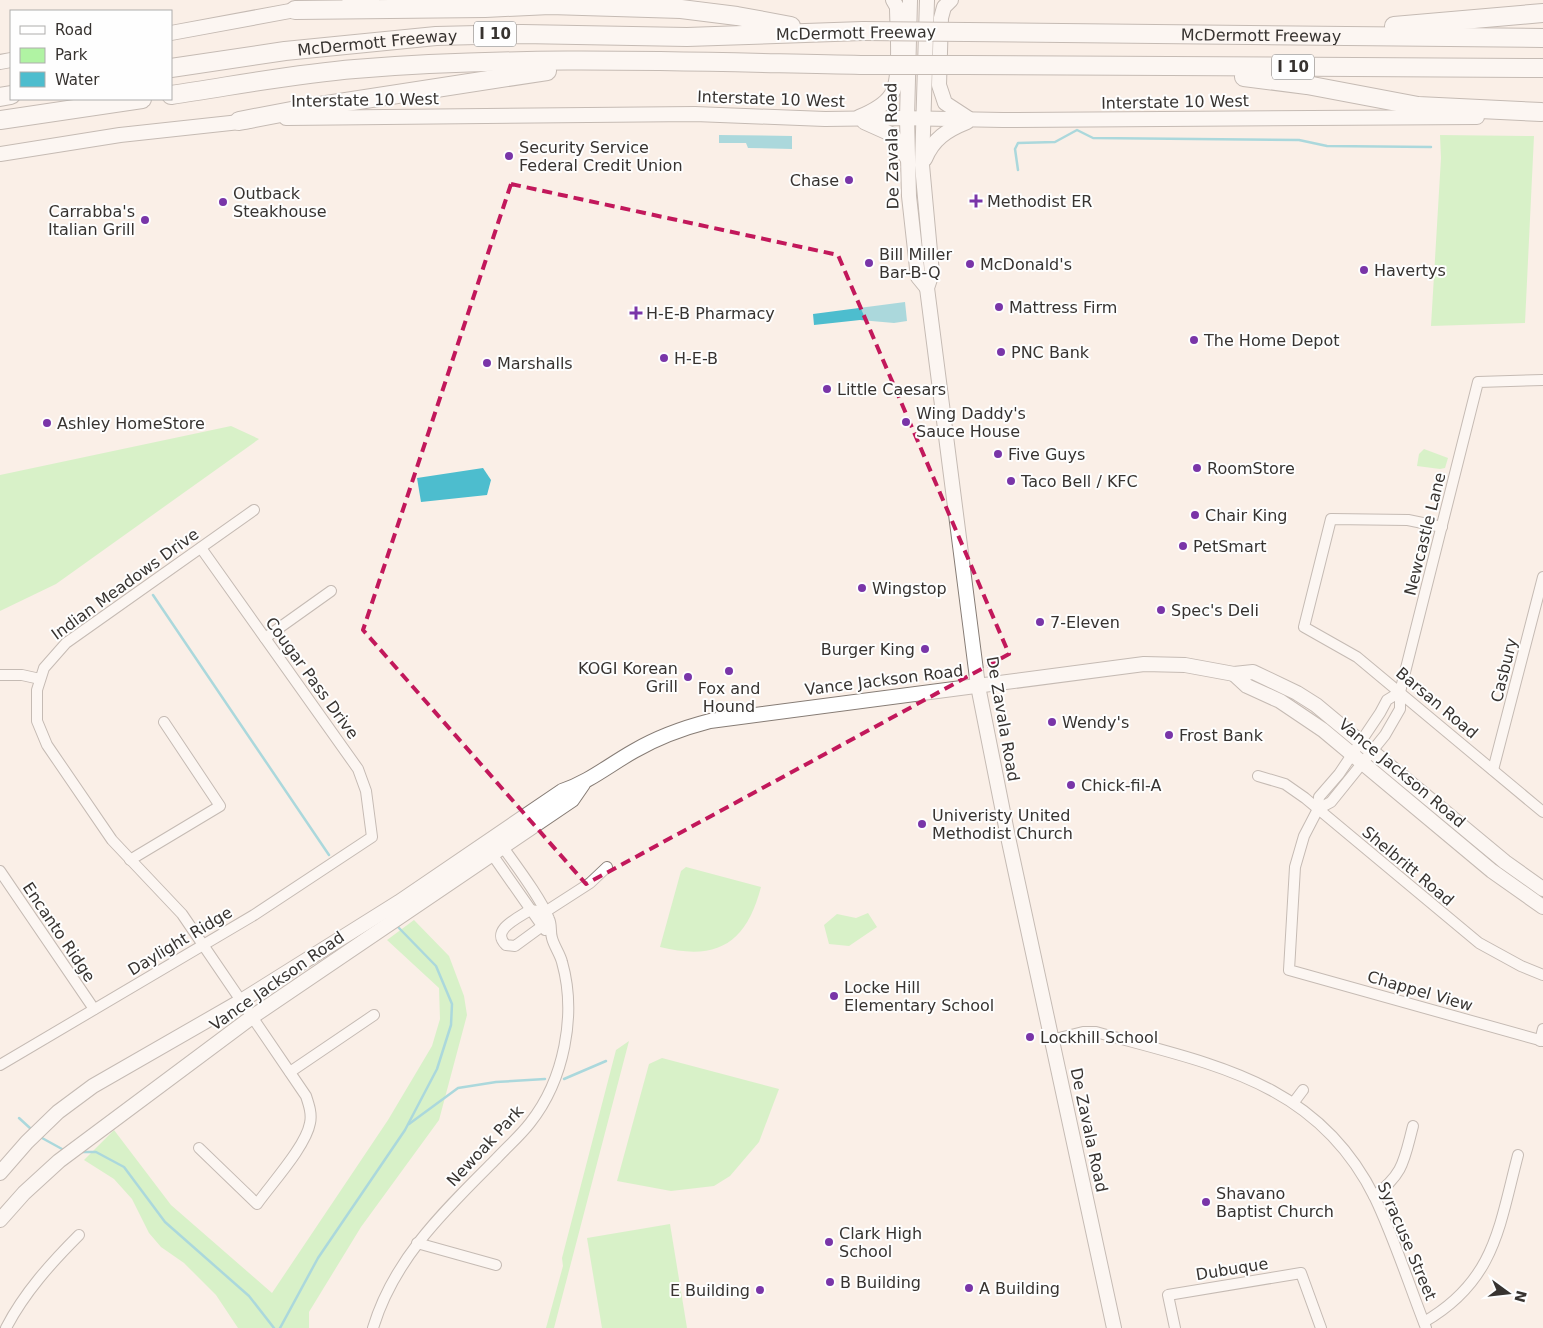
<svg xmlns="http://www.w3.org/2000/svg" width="1543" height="1328" viewBox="0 0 1543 1328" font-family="'DejaVu Sans',sans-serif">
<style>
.green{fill:#b0f3a3}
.water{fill:#4dbdce}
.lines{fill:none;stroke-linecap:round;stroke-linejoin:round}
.stream{stroke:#4dbdce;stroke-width:2.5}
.minor-casing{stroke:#867c75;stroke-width:12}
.secondary-casing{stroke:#867c75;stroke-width:16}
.motorway-casing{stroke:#867c75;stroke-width:20}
.minor{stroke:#fff;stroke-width:10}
.secondary{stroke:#fff;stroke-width:14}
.motorway{stroke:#fff;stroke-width:18}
.motorway-bridge-casing{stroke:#867c75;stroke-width:20;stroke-linecap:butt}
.motorway-bridge{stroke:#fff;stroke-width:18}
.marked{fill:none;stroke:#c2185b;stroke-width:4;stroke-dasharray:10 6;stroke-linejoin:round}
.poi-dot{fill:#7935a8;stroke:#fefefe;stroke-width:2}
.labels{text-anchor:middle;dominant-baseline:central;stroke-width:4;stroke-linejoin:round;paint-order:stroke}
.shield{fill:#fefefe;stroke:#73706e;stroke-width:1}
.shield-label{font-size:15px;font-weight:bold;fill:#373330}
.street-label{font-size:16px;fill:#373330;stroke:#fefefe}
.poi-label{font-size:16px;fill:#373330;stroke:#fefefe;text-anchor:start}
</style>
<rect width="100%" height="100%" fill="#faefe7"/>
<g class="green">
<polygon points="1440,135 1534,136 1525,323 1431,326 1441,158"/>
<polygon points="231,426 259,439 56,584 0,611 0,475"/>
<polygon points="1424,449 1448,458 1445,468 1440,469 1417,466 1419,454"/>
<path d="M686 867 761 887C746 944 717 961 660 947L681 871Z"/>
<polygon points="868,913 877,927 849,946 829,944 824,925 837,914 856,918"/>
<polygon points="414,920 449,956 464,996 467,1015 439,1120 361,1227 309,1312 309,1328 238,1328 216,1295 184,1263 161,1247 149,1233 132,1199 114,1179 84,1160 114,1130 171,1205 272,1293 388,1120 432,1046 440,1019 439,988 387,940"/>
<polygon points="629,1041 554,1328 546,1328 563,1266 562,1258 616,1050"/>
<polygon points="662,1058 779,1089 759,1142 730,1176 714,1186 671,1191 617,1181 649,1064"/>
<polygon points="670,1224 687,1328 602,1328 587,1238"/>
</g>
<g class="water">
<polygon points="719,135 792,136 792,149 748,148 746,143 719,143"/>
<polygon points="905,302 907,321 894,323 860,320 814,325 813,314"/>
<polygon points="483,468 491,480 487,495 421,502 417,478"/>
</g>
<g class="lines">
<g class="stream">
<polyline points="1018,170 1015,149 1018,143 1055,142 1077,130 1093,138 1299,140 1327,146 1431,147"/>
<polyline points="153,595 329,855"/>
<polyline points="564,1079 606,1061"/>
<polyline points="19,1118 31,1129"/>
<polyline points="409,1124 458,1088 496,1082 545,1079"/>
<polyline points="42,1138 62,1149"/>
<polyline points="82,1152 96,1152 124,1167 165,1222 249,1296 274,1328"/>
<polyline points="280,1328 318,1258 405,1130 437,1069 451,1025 452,1004 436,966 398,927"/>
</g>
<defs>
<g id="minor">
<polyline points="1442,527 1408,520 1331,519 1304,627 1357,657 1543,812"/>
<polyline points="265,638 331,591"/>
<polyline points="0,675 22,675 40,679"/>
<polyline points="1400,692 1387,700 1380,713 1339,774 1319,797 1318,809 1304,836 1295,867 1289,970 1543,1041"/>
<polyline points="1493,770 1543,577"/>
<polyline points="1258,776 1285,784 1305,798 1479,943 1521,966 1543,975"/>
<polyline points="1318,809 1331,802 1385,735 1400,709 1400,692 1478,382 1543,380"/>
<polyline points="489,850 545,930"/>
<polyline points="130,860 220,806 164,722"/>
<polyline points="0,871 94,1009"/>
<path d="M545 912 530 910C518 918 490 930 506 945L515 946 541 927 545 912 590 883 607 867"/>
<path d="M1051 1040 1083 1032H1096C1210 1064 1317 1080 1375 1198 1395 1240 1409 1285 1426 1328"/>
<polyline points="1540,1041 1543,1029"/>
<polyline points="0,1065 254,915 372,837 366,791 358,769 201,548"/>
<polyline points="290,1072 374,1015"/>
<polyline points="1294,1102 1303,1090"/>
<path d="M199 1148 257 1204C272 1183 306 1146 310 1123 312 1114 309 1105 306 1096L182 914 112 840 47 745 37 721V690L44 668 66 643 254 510"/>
<path d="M1374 1196C1404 1174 1404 1160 1413 1126"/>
<polyline points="417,1243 496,1265"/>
<path d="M1424 1322C1495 1281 1499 1227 1518 1155"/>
<path d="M6 1328C24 1293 51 1263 79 1235"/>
<path d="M373 1328C394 1258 446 1209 496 1159 507 1147 520 1136 530 1123 564 1080 577 1015 562 962 560 954 554 946 552 938 550 932 552 925 549 919 541 898 514 863 500 843"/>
<polyline points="1175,1328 1168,1295 1301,1273 1321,1328"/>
</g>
<g id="secondary">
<polyline points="910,0 907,118 909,196 918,277 927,288"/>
<polyline points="927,0 922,165 932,273 927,288 978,686 1008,837 1114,1328"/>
<polyline points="951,0 944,7 941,18 939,85 945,103 968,118"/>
<polyline points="349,3 372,0"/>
<polyline points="171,33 306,8"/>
<polyline points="0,62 11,60"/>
<path d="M859 117C871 112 884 106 891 95 902 79 897 28 897 7L893 0"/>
<polyline points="286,118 695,114 825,119 897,118 1003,120 1477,117"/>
<polyline points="864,122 893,135 907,158"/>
<polyline points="0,154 120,135 249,121"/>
<path d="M925 159C933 139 947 130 967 122"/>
<polyline points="1234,674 1247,686 1280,701 1323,730 1492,871 1543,907"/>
<path d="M0 1173 27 1142 58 1112 93 1086 241 1001 399 902 562 791C589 782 609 765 634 751 658 737 683 728 710 721L1144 664 1185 665 1234 674 1253 672 1297 693 1316 705 1505 862 1543 889"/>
<polyline points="0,1220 24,1193 59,1161 252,1017 572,800 583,784"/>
</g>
<g id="motorway">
<polyline points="295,10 485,8 550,5 681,9 737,16 791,26"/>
<polyline points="1394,26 1543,13"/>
<path id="s1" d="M967 32 1543 38"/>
<polyline points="965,65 1543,68"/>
<path id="s2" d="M171 68 285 51 436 36 522 34 687 37 863 31"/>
<polyline points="1244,77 1307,85 1418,106 1541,112"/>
<path d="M171 95C232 86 293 74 355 69 523 55 692 62 861 65"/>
<polyline points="0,97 11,95"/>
<polyline points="0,120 142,99"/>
<polyline points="239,121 307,108 547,71"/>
</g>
</defs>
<use href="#minor" class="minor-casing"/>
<use href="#secondary" class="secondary-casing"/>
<use href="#motorway" class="motorway-casing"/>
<use href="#minor" class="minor"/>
<use href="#secondary" class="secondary"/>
<use href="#motorway" class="motorway"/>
<defs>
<g id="motorway-bridge">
<polyline points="863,31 967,32"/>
<polyline points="861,65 965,65"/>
</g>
</defs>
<use href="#motorway-bridge" class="motorway-bridge-casing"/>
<use href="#motorway-bridge" class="motorway-bridge"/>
</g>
<path d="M0 0H1543V1328H0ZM511 184 838 255 1009 654 586 884 363 630Z" fill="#faefe7" fill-opacity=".55" fill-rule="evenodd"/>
<path class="marked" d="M511 184 838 255 1009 654 586 884 363 630Z"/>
<g class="poi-dot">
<circle cx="509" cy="156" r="5"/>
<circle cx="849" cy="180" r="5"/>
<path d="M973.5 193.5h5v5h5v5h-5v5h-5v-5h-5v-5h5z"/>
<circle cx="223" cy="202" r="5"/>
<circle cx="145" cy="220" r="5"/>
<circle cx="869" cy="263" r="5"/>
<circle cx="970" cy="264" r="5"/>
<circle cx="1364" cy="270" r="5"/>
<circle cx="999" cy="307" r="5"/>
<path d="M633.5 305.5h5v5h5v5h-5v5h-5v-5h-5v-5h5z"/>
<circle cx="1194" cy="340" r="5"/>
<circle cx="1001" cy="352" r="5"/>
<circle cx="664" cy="358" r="5"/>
<circle cx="487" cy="363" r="5"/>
<circle cx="827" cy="389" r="5"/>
<circle cx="906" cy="422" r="5"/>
<circle cx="47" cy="423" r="5"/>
<circle cx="998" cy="454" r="5"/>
<circle cx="1197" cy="468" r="5"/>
<circle cx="1011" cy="481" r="5"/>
<circle cx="1195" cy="515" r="5"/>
<circle cx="1183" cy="546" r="5"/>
<circle cx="862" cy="588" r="5"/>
<circle cx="1161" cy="610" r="5"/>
<circle cx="1040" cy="622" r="5"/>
<circle cx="925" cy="649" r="5"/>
<circle cx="729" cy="671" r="5"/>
<circle cx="688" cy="677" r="5"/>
<circle cx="1052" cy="722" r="5"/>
<circle cx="1169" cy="735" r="5"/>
<circle cx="1071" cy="785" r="5"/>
<circle cx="922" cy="824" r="5"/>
<circle cx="834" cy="996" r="5"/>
<circle cx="1030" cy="1037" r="5"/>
<circle cx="1206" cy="1202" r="5"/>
<circle cx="829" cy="1242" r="5"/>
<circle cx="830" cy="1282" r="5"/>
<circle cx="969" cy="1288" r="5"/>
<circle cx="760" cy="1290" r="5"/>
</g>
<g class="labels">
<g class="shield">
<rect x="474" y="21.5" width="42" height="25" rx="4"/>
<rect x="1272" y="54.5" width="42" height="25" rx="4"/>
</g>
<g class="shield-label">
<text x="495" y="34">I 10</text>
<text x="1293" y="67">I 10</text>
</g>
<g class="street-label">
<text transform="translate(856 33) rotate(-1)">McDermott Freeway</text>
<text stroke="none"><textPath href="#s1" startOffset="294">McDermott Freeway</textPath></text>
<text stroke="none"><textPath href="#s2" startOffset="208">McDermott Freeway</textPath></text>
<text transform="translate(771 99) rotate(2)">Interstate 10 West</text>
<text transform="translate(365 100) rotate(-1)">Interstate 10 West</text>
<text transform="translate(1175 102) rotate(-1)">Interstate 10 West</text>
<text transform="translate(892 146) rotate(-91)">De Zavala Road</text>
<text transform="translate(1425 534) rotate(-76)">Newcastle Lane</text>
<text transform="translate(125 584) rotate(-36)">Indian Meadows Drive</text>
<text transform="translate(1504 670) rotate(-76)">Casbury</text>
<text transform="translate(312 678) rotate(54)">Cougar Pass Drive</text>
<text transform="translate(884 680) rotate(-7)">Vance Jackson Road</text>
<text transform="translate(1437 703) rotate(40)">Barsan Road</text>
<text transform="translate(1003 719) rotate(80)">De Zavala Road</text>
<text transform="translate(1402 773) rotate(40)">Vance Jackson Road</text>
<text transform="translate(1408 866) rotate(40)">Shelbritt Road</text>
<text transform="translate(59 932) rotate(56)">Encanto Ridge</text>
<text transform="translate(180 941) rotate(-31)">Daylight Ridge</text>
<text transform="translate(277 981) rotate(-35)">Vance Jackson Road</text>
<text transform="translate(1420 991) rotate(16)">Chappel View</text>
<text transform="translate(1089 1130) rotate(78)">De Zavala Road</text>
<text transform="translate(485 1146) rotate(-47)">Newoak Park</text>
<text transform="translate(1407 1241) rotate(67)">Syracuse Street</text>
<text transform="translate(1232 1269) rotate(-9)">Dubuque</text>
</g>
<g class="poi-label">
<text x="519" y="147">Security Service<tspan x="519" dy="18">Federal Credit Union</tspan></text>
<text x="839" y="180" text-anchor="end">Chase</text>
<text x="233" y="193">Outback<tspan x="233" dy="18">Steakhouse</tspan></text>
<text x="987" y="201">Methodist ER</text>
<text x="135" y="211" text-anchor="end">Carrabba's<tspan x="135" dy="18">Italian Grill</tspan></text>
<text x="879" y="254">Bill Miller<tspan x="879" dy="18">Bar-B-Q</tspan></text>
<text x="980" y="264">McDonald's</text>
<text x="1374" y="270">Havertys</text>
<text x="1009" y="307">Mattress Firm</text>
<text x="646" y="313">H-E-B Pharmacy</text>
<text x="1204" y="340">The Home Depot</text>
<text x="1011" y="352">PNC Bank</text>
<text x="674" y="358">H-E-B</text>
<text x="497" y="363">Marshalls</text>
<text x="837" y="389">Little Caesars</text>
<text x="916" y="413">Wing Daddy's<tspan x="916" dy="18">Sauce House</tspan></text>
<text x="57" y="423">Ashley HomeStore</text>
<text x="1008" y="454">Five Guys</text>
<text x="1207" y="468">RoomStore</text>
<text x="1021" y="481">Taco Bell / KFC</text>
<text x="1205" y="515">Chair King</text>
<text x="1193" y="546">PetSmart</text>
<text x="872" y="588">Wingstop</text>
<text x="1171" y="610">Spec's Deli</text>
<text x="1050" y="622">7-Eleven</text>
<text x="915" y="649" text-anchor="end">Burger King</text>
<text x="678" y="668" text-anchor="end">KOGI Korean<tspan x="678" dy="18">Grill</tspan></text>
<text x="729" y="688" text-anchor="middle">Fox and<tspan x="729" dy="18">Hound</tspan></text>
<text x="1062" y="722">Wendy's</text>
<text x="1179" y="735">Frost Bank</text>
<text x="1081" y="785">Chick-fil-A</text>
<text x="932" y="815">Univeristy United<tspan x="932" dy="18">Methodist Church</tspan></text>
<text x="844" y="987">Locke Hill<tspan x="844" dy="18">Elementary School</tspan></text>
<text x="1040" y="1037">Lockhill School</text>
<text x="1216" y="1193">Shavano<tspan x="1216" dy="18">Baptist Church</tspan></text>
<text x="839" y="1233">Clark High<tspan x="839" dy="18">School</tspan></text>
<text x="840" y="1282">B Building</text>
<text x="979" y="1288">A Building</text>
<text x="750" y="1290" text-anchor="end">E Building</text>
</g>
</g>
<rect x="10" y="10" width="162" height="90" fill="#fefefe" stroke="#aeadac"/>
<rect x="20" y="26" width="25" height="8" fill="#ffffff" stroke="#aeadac"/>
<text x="55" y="35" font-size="15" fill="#373330">Road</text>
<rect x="20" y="48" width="25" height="15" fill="#b0f3a3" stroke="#aeadac"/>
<text x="55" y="60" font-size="15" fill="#373330">Park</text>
<rect x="20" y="72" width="25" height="15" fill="#4dbdce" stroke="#aeadac"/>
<text x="55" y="85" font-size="15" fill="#373330">Water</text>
<g transform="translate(1508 1293) rotate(105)" stroke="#fefefe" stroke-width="4" paint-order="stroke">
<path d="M0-4L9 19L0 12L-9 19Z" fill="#373330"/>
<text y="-8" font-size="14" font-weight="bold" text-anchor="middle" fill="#373330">N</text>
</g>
</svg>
